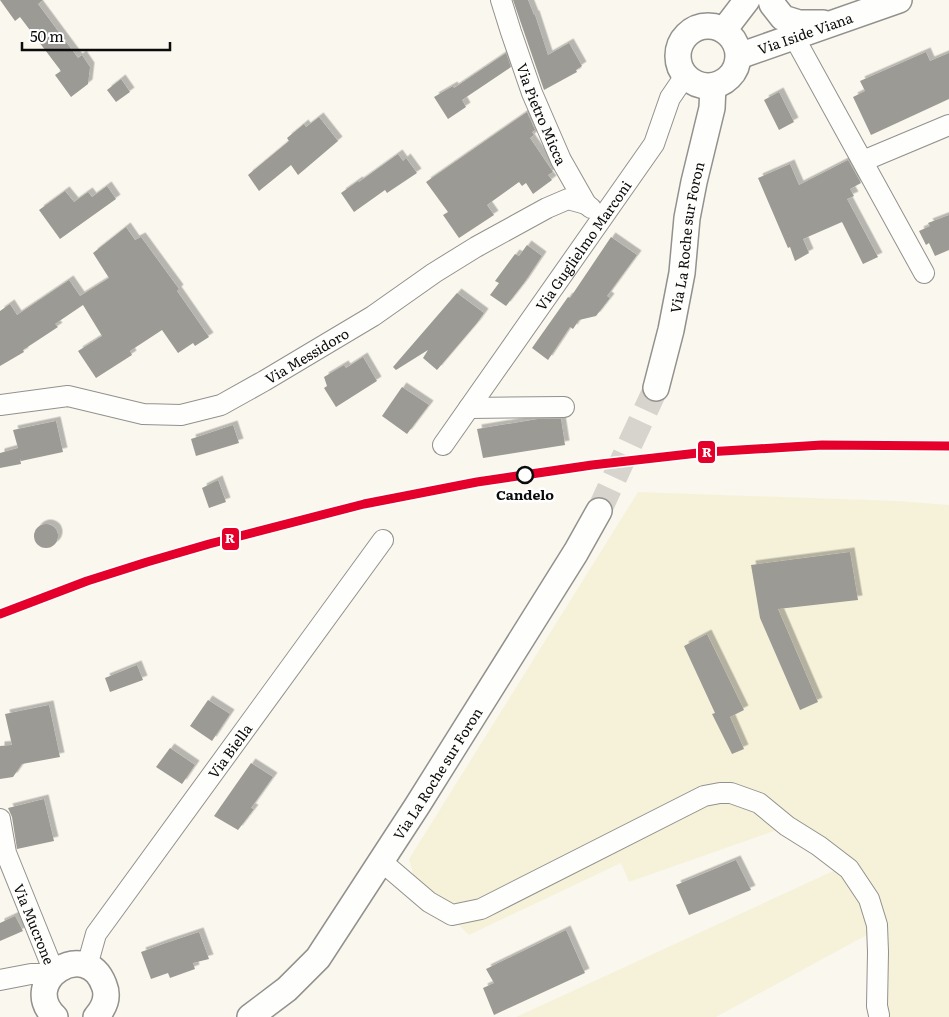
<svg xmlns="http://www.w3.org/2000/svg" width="949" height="1017" viewBox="0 0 949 1017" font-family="Literata,serif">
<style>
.farmland{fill:#f6f2da}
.building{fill:#9c9a94;filter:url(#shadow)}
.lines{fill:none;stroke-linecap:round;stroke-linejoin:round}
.tertiary-tunnel{stroke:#d6d4cc;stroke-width:25;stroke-dasharray:25 12;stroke-linecap:butt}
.minor-casing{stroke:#93918d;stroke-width:22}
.tertiary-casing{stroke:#93918d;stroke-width:28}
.minor{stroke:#fefefc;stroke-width:20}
.tertiary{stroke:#fefefc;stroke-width:25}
.rail-1-casing{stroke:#fff;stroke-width:12}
.rail-1{stroke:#e4002b;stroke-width:9}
.stop-dot{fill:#fff;stroke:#0b0b0b;stroke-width:2.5}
.labels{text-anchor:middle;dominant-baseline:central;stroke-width:5;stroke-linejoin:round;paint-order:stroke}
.street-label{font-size:14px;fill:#0b0b0b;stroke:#fff}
.stop-label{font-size:14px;font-weight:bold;fill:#0b0b0b;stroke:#fff}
.line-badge{stroke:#fff;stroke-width:2}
.badge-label{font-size:14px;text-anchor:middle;font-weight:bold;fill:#fff}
</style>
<defs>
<filter id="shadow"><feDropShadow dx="4.5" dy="-4.5" stdDeviation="0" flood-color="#0004"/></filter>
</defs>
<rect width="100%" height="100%" fill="#faf7ee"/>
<g class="farmland">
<polygon points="638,492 897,501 949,505 949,1017 875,1017 869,899 788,826 629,882 621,863 469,935 416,884 409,859"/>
<polygon points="842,867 854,879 874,931 716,1017 516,1017"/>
</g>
<g class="building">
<polygon points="0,0 43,0 38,4 78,58 82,55 90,67 88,84 71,97 55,75 61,71 20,17 15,21"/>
<polygon points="513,0 528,0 534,15 535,15 548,55 569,43 582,66 576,70 577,72 544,90"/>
<polygon points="926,52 930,61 949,53 949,99 871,135 853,97 865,91 860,81"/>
<polygon points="506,53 511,67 462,100 466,107 448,119 434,97 453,86 454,88"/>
<polygon points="121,79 130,92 116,102 107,90"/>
<polygon points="779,92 794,122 779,130 764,100"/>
<polygon points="527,112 535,130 532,132 534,135 530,138 553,172 548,175 552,180 533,194 526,183 522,186 519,182 487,205 494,215 459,238 443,215 448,212 426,182"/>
<polygon points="319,117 338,141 298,175 291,165 259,191 248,175 289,141 287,138 304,124 306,127"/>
<polygon points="398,154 403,161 406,158 417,173 387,193 385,190 354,212 341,193 358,181 359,182"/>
<polygon points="848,160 861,183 850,189 854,196 847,199 878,257 863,264 842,222 803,239 809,253 795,261 790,247 788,248 758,178 790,164 799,185"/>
<polygon points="107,186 116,199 60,239 39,210 65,191 74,202 88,192 92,197"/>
<polygon points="949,215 949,250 935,256 929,243 926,245 919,231 930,226 928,223"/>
<polygon points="126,227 135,240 141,237 179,289 177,291 209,337 195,346 193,343 178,353 162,330 130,351 132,355 96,378 78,351 102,336 83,305 55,324 58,327 23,350 24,352 0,366 0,311 10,304 17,315 69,280 80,296 109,278 93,253"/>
<polygon points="611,237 637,255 607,296 610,298 596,316 579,320 573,329 570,327 548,360 532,348 568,297 570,298"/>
<polygon points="527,245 542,256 524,283 506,306 490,295 499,283 495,281 515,254 519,256"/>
<polygon points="457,293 484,313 477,323 437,370 423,358 428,350 396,370 393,367"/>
<polygon points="363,357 377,381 336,407 324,388 327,386 324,377 344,365 346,368"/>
<polygon points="402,387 429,405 407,434 382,416"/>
<polygon points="538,419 561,419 565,445 483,458 477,429"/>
<polygon points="56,421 63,452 21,461 20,458 21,464 0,468 0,453 18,448 13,430"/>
<polygon points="233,425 239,443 196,456 191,439"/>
<polygon points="218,480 226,502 209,508 202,488"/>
<circle cx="46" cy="536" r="12"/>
<polygon points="850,552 858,600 778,609 818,702 800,710 760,618 751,565"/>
<polygon points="707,634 744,710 730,717 744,749 732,754 712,714 715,713 684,646"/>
<polygon points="137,665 143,680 110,692 105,678"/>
<polygon points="208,700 230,714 212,741 190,726"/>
<polygon points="49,705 60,757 22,764 13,777 0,779 0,746 12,745 5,714"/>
<polygon points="170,748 195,765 182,784 156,767"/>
<polygon points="251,763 273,777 251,808 254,809 238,830 214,816"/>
<polygon points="44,799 54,841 17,849 12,817 8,808"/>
<polygon points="736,860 751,890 689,915 676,885"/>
<polygon points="15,916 23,931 0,941 0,923"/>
<polygon points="566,930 585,973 494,1015 483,988 494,983 486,969"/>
<polygon points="199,932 209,959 193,963 195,969 170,978 168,973 151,979 141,952 166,943"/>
</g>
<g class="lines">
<polyline class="tertiary-tunnel" points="599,511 656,388"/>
<defs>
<g id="minor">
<path id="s1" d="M501 0 511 32 532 93 561 160 586 204 591 208"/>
<polyline points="794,37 924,273"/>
<polyline points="863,161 949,125"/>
<path id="s2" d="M0 405 68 396 143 414 181 415 221 405 264 381 373 316 434 273 476 247 547 208 568 199 586 204"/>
<polyline points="469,408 564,407"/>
<path id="s3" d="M443 445 654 144 670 98 685 76"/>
<path id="s4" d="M0 819 6 853 54 972"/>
<polyline points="381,861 429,902 452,915 481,909 704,796 720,793 731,793 759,803 787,826 819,846 849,869 869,899 877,925 878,952 877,1006 879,1015"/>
<path id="s5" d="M87 966 96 934 383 540"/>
<polyline points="0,980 31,974 40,974 48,979"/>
</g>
<g id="tertiary">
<polyline points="771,0 772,4 783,18 799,23 823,23"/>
<circle cx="708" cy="56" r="30"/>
<polyline points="724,30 747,0"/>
<path id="s6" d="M739 56 899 0"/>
<path id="s7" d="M656 388 671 330 682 273 687 218 694 182 712 108 713 86"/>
<path d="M55 1017C18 981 86 937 104 985 109 997 104 1008 96 1017"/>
<path id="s8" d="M250 1017 287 989 318 958 417 806 576 552 599 511"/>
</g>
</defs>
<use href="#minor" class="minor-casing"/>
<use href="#tertiary" class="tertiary-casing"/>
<use href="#minor" class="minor"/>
<use href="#tertiary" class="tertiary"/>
<defs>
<polyline id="rail-1" points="0,614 87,581 147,562 209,544 364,504 477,482 592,465 707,452 822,445 949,446"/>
</defs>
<use href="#rail-1" class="rail-1-casing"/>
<use href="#rail-1" class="rail-1"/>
</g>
<circle class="stop-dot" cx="525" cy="475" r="8"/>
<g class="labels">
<g class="street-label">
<text stroke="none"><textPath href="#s6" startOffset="70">Via Iside Viana</textPath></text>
<text stroke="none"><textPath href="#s1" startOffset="121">Via Pietro Micca</textPath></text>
<text stroke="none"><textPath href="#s7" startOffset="154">Via La Roche sur Foron</textPath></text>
<text stroke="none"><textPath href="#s3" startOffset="244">Via Guglielmo Marconi</textPath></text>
<text stroke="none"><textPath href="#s2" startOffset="324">Via Messidoro</textPath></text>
<text stroke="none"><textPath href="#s5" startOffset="260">Via Biella</textPath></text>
<text stroke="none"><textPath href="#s8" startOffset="310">Via La Roche sur Foron</textPath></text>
<text stroke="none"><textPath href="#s4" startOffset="111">Via Mucrone</textPath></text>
</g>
<g class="stop-label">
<text x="525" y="494">Candelo</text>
</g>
</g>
<g class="line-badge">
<rect x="697" y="440" width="19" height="24" rx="5" fill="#e4002b"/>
<rect x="221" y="527" width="19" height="24" rx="5" fill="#e4002b"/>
</g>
<g class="badge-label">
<text x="707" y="457">R</text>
<text x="230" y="543">R</text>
</g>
<path d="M22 42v8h148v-8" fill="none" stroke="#0b0b0b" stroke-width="2.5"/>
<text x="30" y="42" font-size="15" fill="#0b0b0b" stroke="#ffffff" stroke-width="4" paint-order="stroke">50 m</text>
</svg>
